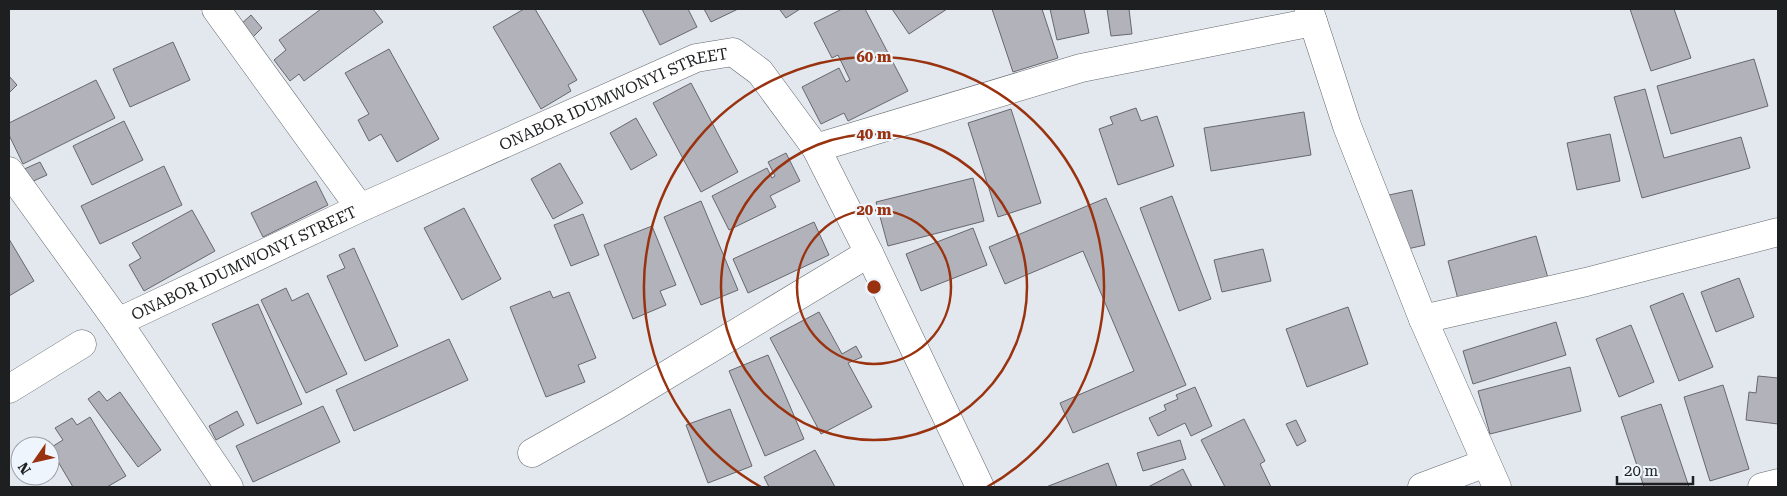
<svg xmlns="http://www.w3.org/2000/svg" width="1787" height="496" viewBox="0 0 1787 496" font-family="'Roboto Serif',serif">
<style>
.building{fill:#b2b3ba;stroke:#67686e}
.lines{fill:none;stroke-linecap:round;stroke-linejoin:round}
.minor-casing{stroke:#63686d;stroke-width:29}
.minor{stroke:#fff;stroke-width:28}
.ring{fill:none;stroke:#99320f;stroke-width:2.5}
.labels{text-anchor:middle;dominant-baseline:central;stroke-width:4.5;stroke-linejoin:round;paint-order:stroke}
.street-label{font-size:16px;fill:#1d1f21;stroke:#eff5fc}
.centre{fill:#99320f;stroke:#eff5fc;stroke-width:2.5}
.ring-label{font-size:15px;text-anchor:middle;font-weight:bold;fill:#99320f;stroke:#eff5fc;stroke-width:4.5;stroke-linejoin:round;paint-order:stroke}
</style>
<rect width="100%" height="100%" fill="#e2e8ee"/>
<g class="building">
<polygon points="321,9 373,9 383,22 304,81 299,74 290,81 274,60 286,50 279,40"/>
<polygon points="524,9 535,9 577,80 568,85 571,91 541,109 493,27"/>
<polygon points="642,9 688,9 697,27 660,45"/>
<polygon points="704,9 738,9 711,22"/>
<polygon points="781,9 800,9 786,18 780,10"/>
<polygon points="842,9 865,9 908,91 848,121 844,113 821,124 802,87 839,68 846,82 850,80 838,55 832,58 814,23"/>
<polygon points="892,9 947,9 909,34"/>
<polygon points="992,9 1042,9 1058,58 1013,72"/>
<polygon points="1050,9 1084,9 1089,33 1057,40"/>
<polygon points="1107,9 1129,9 1132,34 1111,36"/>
<polygon points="1630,9 1674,9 1691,58 1651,71"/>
<polygon points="251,15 262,28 252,38 240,25"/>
<polygon points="173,42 190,80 130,107 113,69"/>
<polygon points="389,49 439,139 397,162 381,134 369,141 358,120 369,114 345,73"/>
<polygon points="1754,59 1768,106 1671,134 1657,86"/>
<polygon points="9,76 17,85 9,93"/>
<polygon points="96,80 115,118 23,164 9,135 9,123"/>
<polygon points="691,83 738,172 701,192 653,103"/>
<polygon points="1645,89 1664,158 1741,137 1750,168 1642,198 1614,97"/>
<polygon points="1136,108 1141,121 1157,116 1174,166 1118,185 1099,129 1113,124 1110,117"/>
<polygon points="1011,109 1041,203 998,217 968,123"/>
<polygon points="1304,112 1311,155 1211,171 1204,128"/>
<polygon points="636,118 657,155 631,170 610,133"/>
<polygon points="124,121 143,160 92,185 73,146"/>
<polygon points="1610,134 1620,181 1577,190 1567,143"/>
<polygon points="786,153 800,181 770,196 776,207 729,230 712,196 767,168 772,178 775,176 768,162"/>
<polygon points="40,162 47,175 29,183 22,170"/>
<polygon points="560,163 583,203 553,219 531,179"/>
<polygon points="164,166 182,205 100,244 81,206"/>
<polygon points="973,178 984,221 888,246 876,202"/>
<polygon points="316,181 328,205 263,237 251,213"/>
<polygon points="1412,190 1425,245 1403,250 1389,195"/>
<polygon points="1172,196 1211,299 1179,311 1140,208"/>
<polygon points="1106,198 1186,385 1073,433 1060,403 1134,371 1083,251 1005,284 989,247"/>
<polygon points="701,201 738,290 701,305 664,217"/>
<polygon points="464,208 501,279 462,300 424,228"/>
<polygon points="192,210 215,251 144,291 129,265 141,258 132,243"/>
<polygon points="583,214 599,255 571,266 554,225"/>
<polygon points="814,222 829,255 748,293 733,259"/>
<polygon points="652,226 676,285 660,291 666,305 633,319 604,245"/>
<polygon points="973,228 987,265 921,291 906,254"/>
<polygon points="1536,236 1548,278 1459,303 1448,261"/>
<polygon points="9,239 34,281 9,296"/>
<polygon points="354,248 398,346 365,361 327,276 345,268 339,255"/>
<polygon points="1263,249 1271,281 1222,292 1214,260"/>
<polygon points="1739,278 1754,317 1716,332 1701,292"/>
<polygon points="286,288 292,301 308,293 347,374 306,393 261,300"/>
<polygon points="550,291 553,298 569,292 596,358 578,365 585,382 546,397 510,307"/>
<polygon points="1683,293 1713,367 1679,381 1650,306"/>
<polygon points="258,304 302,404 257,424 212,324"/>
<polygon points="1348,307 1368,364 1307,387 1286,329"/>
<polygon points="819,312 842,354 856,346 862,357 848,363 872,407 821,434 770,338"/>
<polygon points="1556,322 1566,355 1473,384 1463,351"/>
<polygon points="1631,325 1654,382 1619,397 1596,339"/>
<polygon points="449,339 468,380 354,431 336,390"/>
<polygon points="768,355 804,439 765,456 729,371"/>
<polygon points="1570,367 1581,411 1490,434 1478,391"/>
<polygon points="1758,376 1778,378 1778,424 1746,420 1749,392 1756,393"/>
<polygon points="1723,385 1749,469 1710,481 1684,397"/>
<polygon points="1195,387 1212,426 1191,436 1185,423 1158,436 1149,418 1166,410 1164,405 1178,399 1176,395"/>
<polygon points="99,391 107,401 120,392 161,450 138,467 88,399"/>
<polygon points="1661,404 1689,487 1644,487 1621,417"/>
<polygon points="323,406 340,442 253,482 236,446"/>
<polygon points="730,409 752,466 708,483 686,425"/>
<polygon points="237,411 244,425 216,440 209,426"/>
<polygon points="90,417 126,476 107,487 73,487 50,448 63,440 55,428 72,418 77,425"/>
<polygon points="1244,419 1265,461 1260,464 1271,487 1225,487 1201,440"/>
<polygon points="1296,420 1306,441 1297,446 1286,424"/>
<polygon points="1180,440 1186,459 1143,471 1137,453"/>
<polygon points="815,450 835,487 769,487 764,477"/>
<polygon points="1108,463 1117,487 1046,487"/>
<polygon points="1183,469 1192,487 1148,487"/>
</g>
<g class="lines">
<defs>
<g id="minor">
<polyline points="216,9 360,208"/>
<polyline points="1309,9 1347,126 1423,319 1497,487"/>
<polyline points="816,148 1081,68 1313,22"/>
<polyline points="9,171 118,322 229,487"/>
<polyline points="1423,319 1586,282 1778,232"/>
<path id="s1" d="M118 322 360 208 696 58 733 52 760 72 816 148 869 253 980 487"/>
<polyline points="9,389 82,344"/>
<polyline points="532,453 617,405 869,253"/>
<polyline points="1422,487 1486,463"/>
<polyline points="1762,487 1778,483"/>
</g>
</defs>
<use href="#minor" class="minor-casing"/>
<use href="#minor" class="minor"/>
</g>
<g class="ring">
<circle cx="874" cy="287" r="77"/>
<circle cx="874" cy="287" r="153"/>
<path d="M761 487A230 230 0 1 1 987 487"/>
</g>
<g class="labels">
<g class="street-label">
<text stroke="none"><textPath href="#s1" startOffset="544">ONABOR IDUMWONYI STREET</textPath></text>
<text stroke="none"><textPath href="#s1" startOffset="139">ONABOR IDUMWONYI STREET</textPath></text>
</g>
</g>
<circle cx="874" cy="287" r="8" class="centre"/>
<g class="ring-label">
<text x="874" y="62">60 m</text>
<text x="874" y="139">40 m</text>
<text x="874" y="215">20 m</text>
</g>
<rect width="1787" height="496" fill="none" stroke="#1d1f21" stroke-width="20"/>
<g transform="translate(35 461) rotate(236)"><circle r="24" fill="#eff5fc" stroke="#9b9fa4"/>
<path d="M0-4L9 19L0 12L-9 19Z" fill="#99320f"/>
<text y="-8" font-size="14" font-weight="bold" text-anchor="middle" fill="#1d1f21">N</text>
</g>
<path d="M1617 476v8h76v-8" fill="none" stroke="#1d1f21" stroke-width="2.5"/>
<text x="1624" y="476" font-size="15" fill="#1d1f21" stroke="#eff5fc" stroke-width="4" paint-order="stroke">20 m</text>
</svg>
